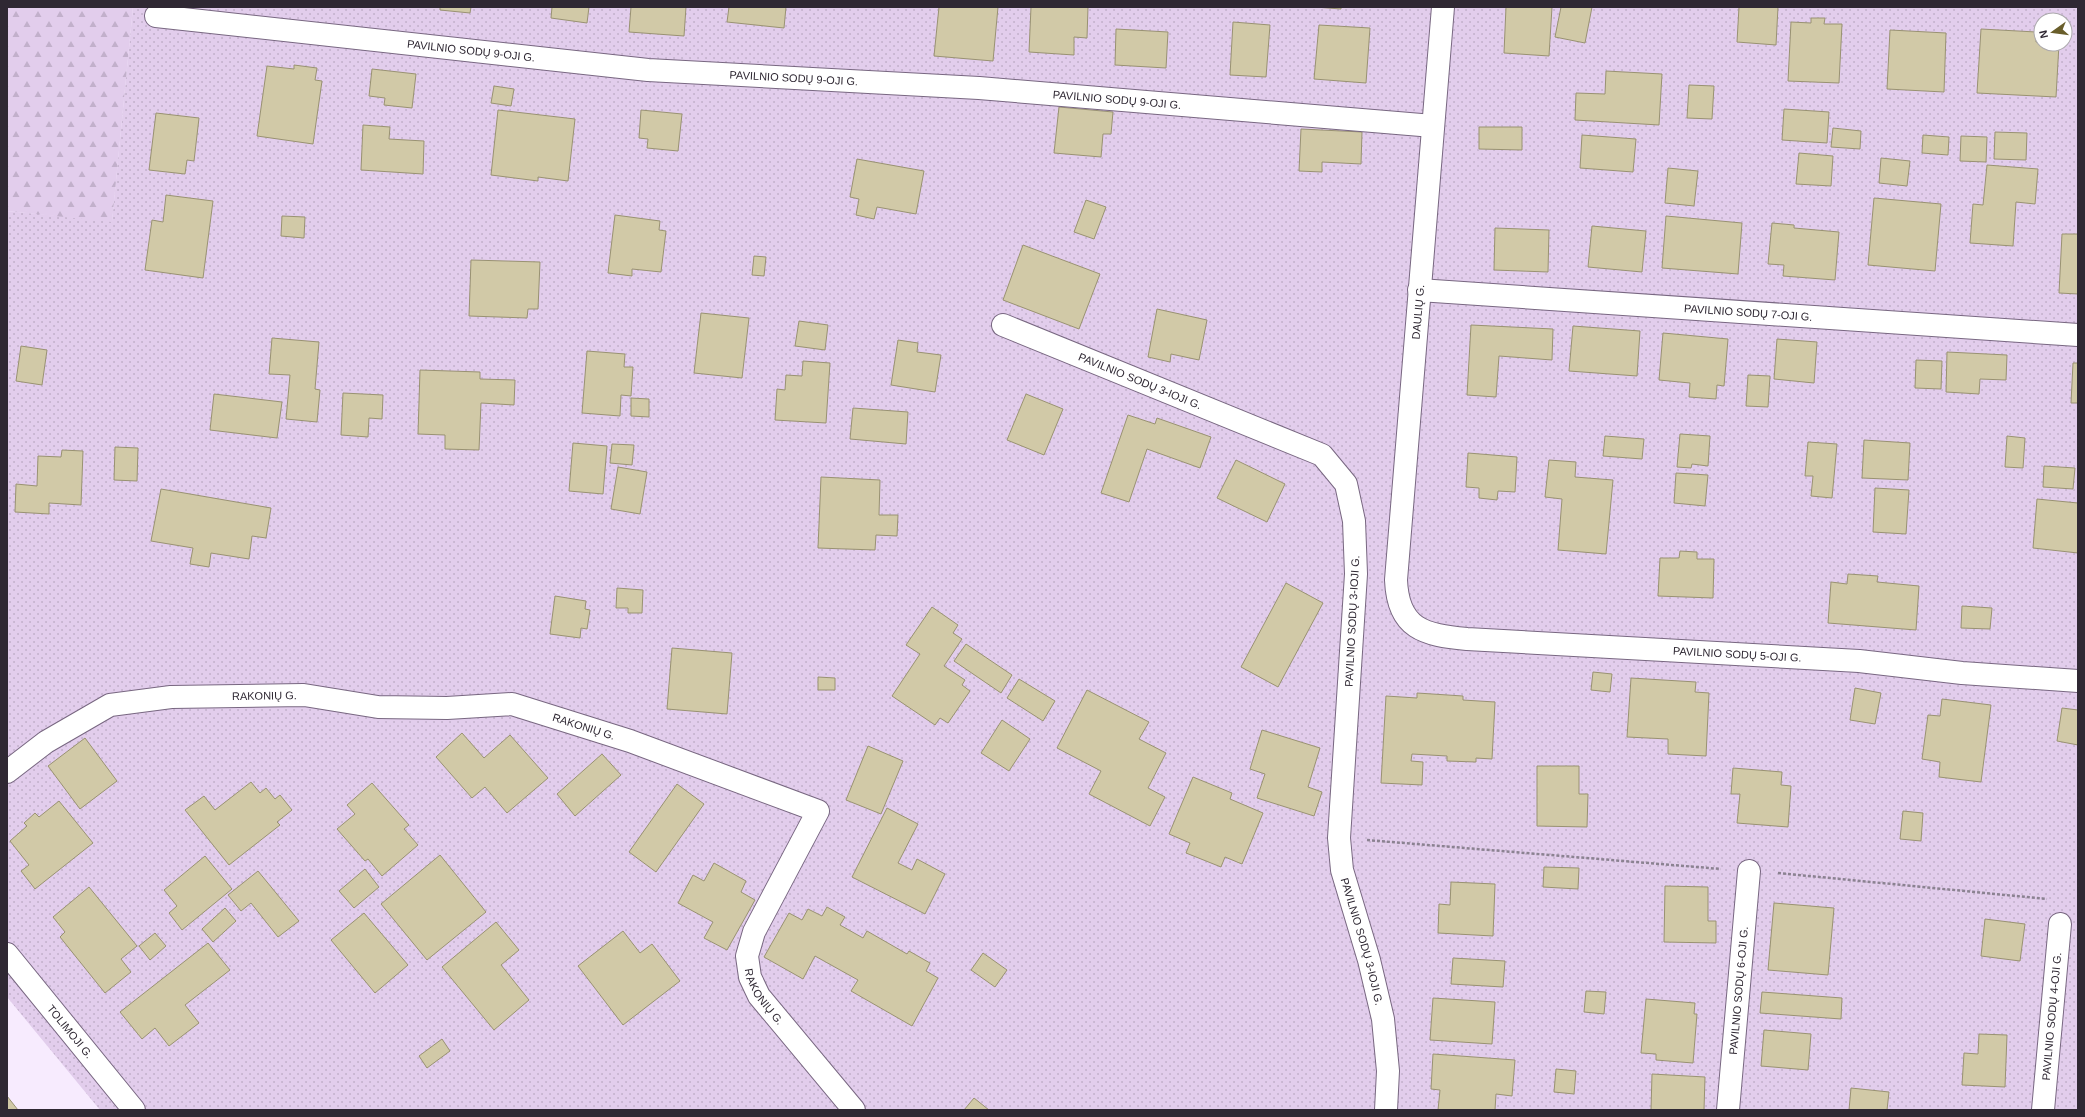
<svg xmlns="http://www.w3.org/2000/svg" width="2085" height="1117" viewBox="0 0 2085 1117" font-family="Arial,sans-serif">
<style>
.grass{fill:url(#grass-dots);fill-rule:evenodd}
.forest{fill:url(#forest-firs)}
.building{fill:#d1c9a7;stroke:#999272}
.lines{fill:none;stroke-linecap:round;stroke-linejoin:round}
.minor-casing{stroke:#786781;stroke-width:24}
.tertiary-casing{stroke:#786781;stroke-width:24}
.path{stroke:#8b8291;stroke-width:2.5;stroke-dasharray:3 2;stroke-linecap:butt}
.minor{stroke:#fff;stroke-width:22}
.tertiary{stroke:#fff;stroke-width:22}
.labels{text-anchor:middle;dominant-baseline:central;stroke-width:4;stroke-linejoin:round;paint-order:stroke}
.street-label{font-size:11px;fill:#2f2833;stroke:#fff}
</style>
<defs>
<pattern id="grass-dots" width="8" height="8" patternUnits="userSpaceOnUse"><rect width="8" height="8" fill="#e2cdec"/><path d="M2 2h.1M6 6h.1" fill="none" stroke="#c2b0cb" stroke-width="1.8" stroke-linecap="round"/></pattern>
<pattern id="forest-firs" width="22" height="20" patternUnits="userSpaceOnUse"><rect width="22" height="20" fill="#e2cdec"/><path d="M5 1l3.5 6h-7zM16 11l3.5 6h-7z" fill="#c2b0cb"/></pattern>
</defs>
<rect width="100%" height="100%" fill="#f7ebfe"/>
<path class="grass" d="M133 7H2078V1110H100L7 997V211L112 221ZM2041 20H2065V44H2041Z"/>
<polygon class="forest" points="7,7 133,7 112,222 7,211"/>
<g class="building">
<polygon points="440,7 471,7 470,13 440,10"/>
<polygon points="552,7 589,7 587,23 551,18"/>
<polygon points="631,7 686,7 684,36 629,32"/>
<polygon points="729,7 786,7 784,28 727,22"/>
<polygon points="939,7 998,7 993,61 934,56"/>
<polygon points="1031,7 1088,7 1087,38 1074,37 1074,55 1029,52"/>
<polygon points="1315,7 1341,7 1341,9"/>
<polygon points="1506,7 1552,7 1549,56 1504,53"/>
<polygon points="1561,7 1592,7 1585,43 1555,37"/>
<polygon points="1739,7 1778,7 1776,45 1737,42"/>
<polygon points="1811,18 1825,18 1824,24 1842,24 1839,83 1788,81 1791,22 1811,23"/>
<polygon points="1233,22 1270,25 1266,77 1230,75"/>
<polygon points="1319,25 1370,28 1366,83 1314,79"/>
<polygon points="1116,29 1168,32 1166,68 1115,65"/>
<polygon points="1981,29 2036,32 2036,42 2041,42 2041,44 2059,44 2056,97 1977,93"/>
<polygon points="1890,30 1946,33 1944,92 1887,89"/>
<polygon points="294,65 317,68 315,80 322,81 313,144 257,136 267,66 294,69"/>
<polygon points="372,69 416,74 412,108 384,105 385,98 369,96"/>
<polygon points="1606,71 1662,74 1659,125 1575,120 1576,93 1605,94"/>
<polygon points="1689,85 1714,86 1712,119 1687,118"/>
<polygon points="494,86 514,89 511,106 491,103"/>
<polygon points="1059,107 1113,112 1111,134 1103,134 1101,157 1054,153"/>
<polygon points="1784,109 1829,112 1827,143 1782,140"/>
<polygon points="498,110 575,119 568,181 538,177 538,181 491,175"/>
<polygon points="641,110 682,114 678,151 647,148 648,139 639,138"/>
<polygon points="156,113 199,118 194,161 187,160 185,174 149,170"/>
<polygon points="363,125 390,127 389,139 424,141 423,174 361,170"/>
<polygon points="1479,127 1522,127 1522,150 1479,149"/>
<polygon points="1833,128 1861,131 1860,149 1831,147"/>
<polygon points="1301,129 1362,132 1361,164 1322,162 1322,172 1299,171"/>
<polygon points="1995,132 2027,133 2026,160 1994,159"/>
<polygon points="1582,135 1636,139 1633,172 1580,168"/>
<polygon points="1923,135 1949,137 1948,155 1922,153"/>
<polygon points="1961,136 1987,137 1986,162 1960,161"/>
<polygon points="1799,153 1833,156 1831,186 1796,184"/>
<polygon points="1881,158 1910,161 1907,186 1879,183"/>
<polygon points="857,159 924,171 916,214 877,207 874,219 856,215 859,199 850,197"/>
<polygon points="1987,165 2038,169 2035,204 2016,202 2013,246 1970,243 1973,204 1983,205"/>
<polygon points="1668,168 1698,171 1694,206 1665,203"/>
<polygon points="166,195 213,201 203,278 145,270 152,220 163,222"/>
<polygon points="1874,198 1941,204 1935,271 1868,265"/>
<polygon points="1086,200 1106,207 1094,239 1074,232"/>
<polygon points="615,215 660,221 659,230 666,231 661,272 632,269 632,276 608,273"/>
<polygon points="282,216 305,217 304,238 281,236"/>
<polygon points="1666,216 1742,223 1738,274 1662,268"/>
<polygon points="1772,223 1794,225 1794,228 1839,232 1835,280 1783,276 1784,265 1768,264"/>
<polygon points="1592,226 1646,231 1642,272 1588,267"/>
<polygon points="1495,228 1549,230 1548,272 1494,270"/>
<polygon points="2062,234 2078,234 2078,294 2059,293"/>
<polygon points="1023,245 1100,274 1079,329 1003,300"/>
<polygon points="754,256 766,257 764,276 752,275"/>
<polygon points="471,260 540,262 538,309 528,309 527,318 469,316"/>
<polygon points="1157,309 1207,320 1199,360 1171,354 1170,362 1148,357"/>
<polygon points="701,313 749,318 742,378 694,373"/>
<polygon points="799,321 828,325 825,350 795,346"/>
<polygon points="1471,325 1553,329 1552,360 1499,356 1496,397 1467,395"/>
<polygon points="1573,326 1640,331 1637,376 1569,371"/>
<polygon points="1663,333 1728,339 1724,386 1717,385 1716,399 1689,397 1690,383 1659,380"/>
<polygon points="272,338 319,342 315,389 320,390 317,422 286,419 290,375 269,374"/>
<polygon points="1777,339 1817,342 1814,383 1774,379"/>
<polygon points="898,340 918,343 917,352 941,355 935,392 891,385"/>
<polygon points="21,346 47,350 42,385 16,381"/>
<polygon points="587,351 625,354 624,367 633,367 631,396 621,395 620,416 582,413"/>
<polygon points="1947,352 2007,355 2006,380 1980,379 1979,394 1946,392"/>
<polygon points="1916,360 1942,361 1941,389 1915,388"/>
<polygon points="803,361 830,363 826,423 775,420 777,389 785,390 786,375 802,376"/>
<polygon points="2073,363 2078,363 2078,403 2071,403"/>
<polygon points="420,370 480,372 480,379 515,380 514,405 481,403 479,450 445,449 445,435 418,434"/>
<polygon points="1748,375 1770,376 1768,407 1746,406"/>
<polygon points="343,393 383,395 382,419 369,418 368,437 341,435"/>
<polygon points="214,394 282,402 277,438 210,430"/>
<polygon points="1026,394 1063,409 1044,455 1007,440"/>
<polygon points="631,398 649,399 649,417 631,416"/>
<polygon points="853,408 908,412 906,444 850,439"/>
<polygon points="1128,415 1155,424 1157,418 1211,437 1200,468 1147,449 1129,502 1101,493"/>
<polygon points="1680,434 1710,436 1708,466 1692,464 1691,468 1677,467"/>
<polygon points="1605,436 1644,439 1642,459 1603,456"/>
<polygon points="2007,436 2025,438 2023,468 2005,467"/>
<polygon points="1864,440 1910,443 1908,480 1862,478"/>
<polygon points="1808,442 1837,444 1832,498 1811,496 1813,476 1805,476"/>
<polygon points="573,443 607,446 603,494 569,491"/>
<polygon points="612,444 634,445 632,465 610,463"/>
<polygon points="115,447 138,448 137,481 114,480"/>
<polygon points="62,450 83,451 81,505 49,503 49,514 15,512 16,484 37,486 38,456 61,457"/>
<polygon points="1468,453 1517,457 1515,492 1498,491 1497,500 1479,498 1479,488 1466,487"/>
<polygon points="1236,460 1285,484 1267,522 1217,498"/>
<polygon points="1549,460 1576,462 1575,477 1613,480 1606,554 1558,550 1562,499 1545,497"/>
<polygon points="2044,466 2075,468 2073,489 2043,487"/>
<polygon points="618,467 647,472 640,514 611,509"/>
<polygon points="1676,473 1708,475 1705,506 1674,503"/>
<polygon points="821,477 880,480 879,515 898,515 897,536 876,535 875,550 818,548"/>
<polygon points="1875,488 1909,490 1906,534 1873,532"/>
<polygon points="161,489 271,508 266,538 252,536 249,559 211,553 209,567 190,564 193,548 151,541"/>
<polygon points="2037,499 2078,503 2078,553 2033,548"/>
<polygon points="1680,551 1697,552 1697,559 1714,559 1713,598 1658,596 1660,558 1679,558"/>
<polygon points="1848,574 1878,576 1877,582 1919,586 1916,630 1828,623 1831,582 1847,584"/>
<polygon points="1286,583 1323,603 1278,687 1241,667"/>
<polygon points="617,588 643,590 642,613 628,613 628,608 616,608"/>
<polygon points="555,596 586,601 585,609 590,610 587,629 581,628 580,638 550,634"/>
<polygon points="1962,606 1992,608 1990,629 1961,628"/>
<polygon points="932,607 958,625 953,633 962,639 944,666 965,680 962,685 970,691 948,723 940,718 935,725 892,696 920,654 906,645"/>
<polygon points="966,644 1012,675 1001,693 954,661"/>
<polygon points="672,648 732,653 727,714 667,709"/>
<polygon points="1593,672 1612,674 1610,692 1591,690"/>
<polygon points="818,677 835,678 835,690 818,690"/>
<polygon points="1631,678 1696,682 1695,692 1709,693 1706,756 1668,754 1668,739 1627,737"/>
<polygon points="1019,679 1055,701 1043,721 1007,698"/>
<polygon points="1855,688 1881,693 1875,724 1850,720"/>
<polygon points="1087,690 1149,722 1139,739 1166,753 1148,788 1165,797 1150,826 1089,794 1101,771 1057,748"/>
<polygon points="1417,693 1463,696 1463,700 1495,702 1492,759 1476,758 1476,762 1447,761 1447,756 1412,754 1411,761 1423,762 1422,785 1381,783 1386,696 1417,698"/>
<polygon points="1942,699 1991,705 1981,782 1939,777 1940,762 1922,759 1928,715 1940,716"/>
<polygon points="2062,708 2078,710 2078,745 2057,741"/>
<polygon points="1002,720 1030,739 1009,771 981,753"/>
<polygon points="1262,730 1320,748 1308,787 1322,792 1314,816 1257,798 1265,774 1250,769"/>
<polygon points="462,733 484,758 510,735 548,778 507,813 485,787 472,798 436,757"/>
<polygon points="85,738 117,781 80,809 48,766"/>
<polygon points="868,746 903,761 881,814 846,800"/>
<polygon points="602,754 621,775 575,816 557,794"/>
<polygon points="1537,766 1579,766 1579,794 1588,794 1587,827 1537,826"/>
<polygon points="1733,768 1782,772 1781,785 1791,786 1788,827 1737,823 1740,794 1731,794"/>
<polygon points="1193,777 1232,793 1230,799 1263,813 1242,864 1225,857 1221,867 1186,853 1190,843 1169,834"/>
<polygon points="251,782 260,793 266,788 275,799 280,795 292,810 277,822 280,825 229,865 185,810 204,796 215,810"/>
<polygon points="372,783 409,825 404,829 418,845 382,876 368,859 365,861 337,829 355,814 347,805"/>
<polygon points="677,784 704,804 656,872 629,852"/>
<polygon points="59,801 93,843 35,889 21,871 29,865 10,841 27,826 24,823 35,813 39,817"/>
<polygon points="887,808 918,824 898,863 912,870 917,859 945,874 925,914 852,877"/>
<polygon points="1903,811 1923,813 1921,841 1900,839"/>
<polygon points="440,855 486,912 427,960 381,904"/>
<polygon points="205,856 232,889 182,930 169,913 177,906 164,890"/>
<polygon points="714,863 746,881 741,892 755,900 727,950 704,938 713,922 678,903 693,875 704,881"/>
<polygon points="1544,867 1579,868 1578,889 1543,887"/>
<polygon points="365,869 379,887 354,908 339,891"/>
<polygon points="258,871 299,921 278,937 251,903 241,911 228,895"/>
<polygon points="1451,882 1495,884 1493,936 1438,933 1439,904 1450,905"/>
<polygon points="1665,886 1708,887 1708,921 1716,921 1716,943 1664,942"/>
<polygon points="89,887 137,946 121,959 131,972 105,993 60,937 65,932 53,917"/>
<polygon points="1774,903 1834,908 1828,975 1768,970"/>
<polygon points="827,907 845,917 840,925 863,938 867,931 907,954 909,951 930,963 926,971 938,978 912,1026 851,991 858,980 815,956 803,979 764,957 789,913 802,920 808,909 822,916"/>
<polygon points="225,908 236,921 213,942 202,929"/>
<polygon points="364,913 408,965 375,993 331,940"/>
<polygon points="1985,919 2025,924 2020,961 1981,956"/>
<polygon points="496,922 519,950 501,965 529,1000 494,1030 442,967"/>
<polygon points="623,931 640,953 652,944 680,981 623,1025 578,966"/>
<polygon points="155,933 166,946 150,960 139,946"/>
<polygon points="208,943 230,970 185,1005 199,1023 169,1046 155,1028 142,1039 120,1012"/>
<polygon points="983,953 1007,970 995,987 971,970"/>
<polygon points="1453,958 1505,961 1503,987 1451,984"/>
<polygon points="1586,991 1606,992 1604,1014 1584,1012"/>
<polygon points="1762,992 1842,998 1841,1019 1760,1013"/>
<polygon points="1433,998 1495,1002 1492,1044 1430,1040"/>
<polygon points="1646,999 1695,1003 1694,1014 1697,1014 1693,1063 1656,1060 1656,1054 1641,1053"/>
<polygon points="1764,1030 1811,1034 1808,1070 1761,1066"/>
<polygon points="1979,1034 2007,1035 2005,1087 1962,1085 1964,1053 1978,1054"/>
<polygon points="442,1039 450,1051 427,1068 419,1056"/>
<polygon points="1433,1054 1515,1060 1512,1096 1496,1094 1495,1110 1438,1110 1440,1090 1431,1089"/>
<polygon points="1556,1069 1576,1071 1574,1094 1554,1092"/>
<polygon points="1652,1074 1705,1077 1704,1110 1651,1110"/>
<polygon points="1851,1088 1889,1092 1887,1110 1849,1110"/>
<polygon points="7,1096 18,1110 7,1110"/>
<polygon points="974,1098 989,1110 964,1110"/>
</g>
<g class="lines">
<defs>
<g id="minor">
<path id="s1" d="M1443 7 1396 580C1398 629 1424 635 1467 639L1859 661 1962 673 2078 681"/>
<path id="s2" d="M156 16 648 70 979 88 1433 126"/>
<path id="s3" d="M1419 290 2078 335"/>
<path id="s4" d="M1003 325 1322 455 1346 484 1354 521 1356 574 1339 838 1342 870 1369 960 1383 1019 1388 1071 1386 1110"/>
<path id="s5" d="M7 772 46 742 110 705 171 697 304 695 378 707 447 708 512 704 630 741 818 811 754 932 747 956 750 977 759 996 854 1110"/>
<path id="s6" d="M1728 1110 1749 871"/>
<path id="s7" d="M2043 1110 2060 924"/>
</g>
<g id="tertiary">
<path id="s8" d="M7 954 134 1110"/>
</g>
</defs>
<use href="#minor" class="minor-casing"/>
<use href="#tertiary" class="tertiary-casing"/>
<g class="path">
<polyline points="1367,840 1721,869"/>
<polyline points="1778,873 2047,899"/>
</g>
<use href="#minor" class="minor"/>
<use href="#tertiary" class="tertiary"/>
</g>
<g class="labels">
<g class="street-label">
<text stroke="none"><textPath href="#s2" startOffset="317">PAVILNIO SODŲ 9-OJI G.</textPath></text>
<text stroke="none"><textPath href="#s2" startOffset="641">PAVILNIO SODŲ 9-OJI G.</textPath></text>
<text stroke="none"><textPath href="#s2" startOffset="965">PAVILNIO SODŲ 9-OJI G.</textPath></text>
<text transform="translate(1418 312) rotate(-85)">DAULIŲ G.</text>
<text stroke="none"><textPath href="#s3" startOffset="330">PAVILNIO SODŲ 7-OJI G.</textPath></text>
<text stroke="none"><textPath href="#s4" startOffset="148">PAVILNIO SODŲ 3-IOJI G.</textPath></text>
<text transform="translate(1352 621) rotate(-87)">PAVILNIO SODŲ 3-IOJI G.</text>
<text stroke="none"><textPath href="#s1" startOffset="951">PAVILNIO SODŲ 5-OJI G.</textPath></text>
<text stroke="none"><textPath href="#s5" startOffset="278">RAKONIŲ G.</textPath></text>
<text stroke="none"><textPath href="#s5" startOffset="602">RAKONIŲ G.</textPath></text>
<text stroke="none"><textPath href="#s4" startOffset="844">PAVILNIO SODŲ 3-IOJI G.</textPath></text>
<text stroke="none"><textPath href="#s6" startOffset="120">PAVILNIO SODŲ 6-OJI G.</textPath></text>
<text stroke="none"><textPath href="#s5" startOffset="1058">RAKONIŲ G.</textPath></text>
<text stroke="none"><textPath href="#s7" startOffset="94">PAVILNIO SODŲ 4-OJI G.</textPath></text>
<text stroke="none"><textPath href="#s8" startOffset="100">TOLIMOJI G.</textPath></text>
</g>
</g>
<rect width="2085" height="1117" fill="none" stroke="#2f2833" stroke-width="16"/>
<g transform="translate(2053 32) rotate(256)"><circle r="19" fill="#ffffff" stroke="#aca9ad"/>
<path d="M0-3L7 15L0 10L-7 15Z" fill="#695e2b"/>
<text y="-6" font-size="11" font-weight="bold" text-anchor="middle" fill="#2f2833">N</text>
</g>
</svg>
